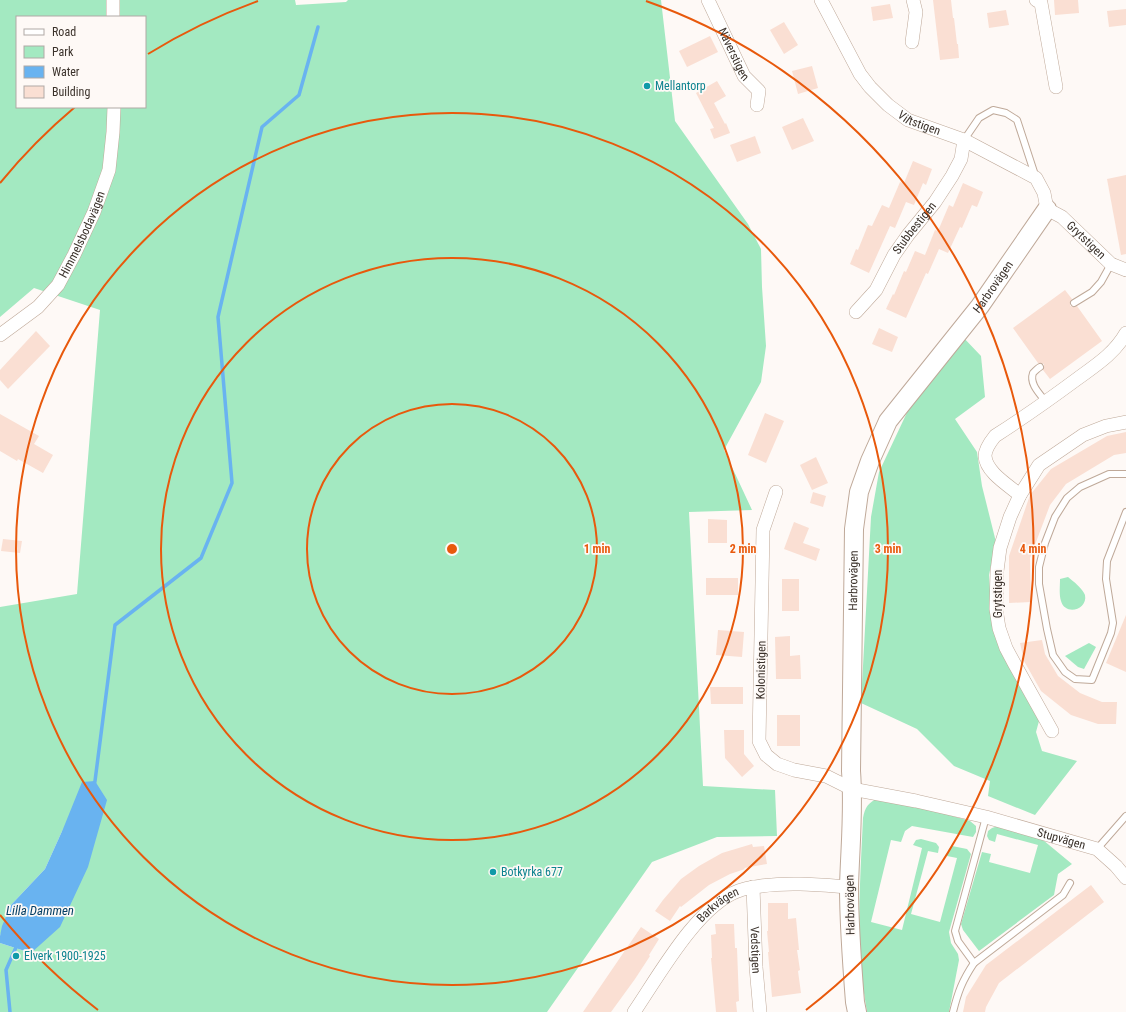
<svg xmlns="http://www.w3.org/2000/svg" width="1126" height="1012" viewBox="0 0 1126 1012" font-family="'Roboto Condensed',sans-serif">
<style>
.green{fill:#a3e9c1;fill-rule:evenodd}
.water{fill:#69b3f0}
.lines{fill:none;stroke-linecap:round;stroke-linejoin:round}
.stream{stroke:#69b3f0;stroke-width:3.5}
.building{fill:#fadfd3}
.lane-casing{stroke:#bfa999;stroke-width:8}
.street-casing{stroke:#bfa999;stroke-width:14}
.secondary-casing{stroke:#bfa999;stroke-width:20}
.lane{stroke:#fff;stroke-width:6}
.street{stroke:#fff;stroke-width:13}
.secondary{stroke:#fff;stroke-width:18}
.ring{fill:none;stroke:#e8590c;stroke-width:2}
.culture-dot{fill:#0f9aa8;stroke:#fef9f6;stroke-width:1.5}
.labels{text-anchor:middle;dominant-baseline:central;stroke-width:3.5;stroke-linejoin:round;paint-order:stroke}
.street-label{font-size:12px;fill:#3b322b;stroke:#fef9f6}
.culture-label{font-size:12px;fill:#0d838f;stroke:#fef9f6;text-anchor:start}
.water-label{font-size:13px;font-style:italic;fill:#043f66;stroke:#fef9f6}
.centre{fill:#e8590c;stroke:#fef9f6;stroke-width:2}
.ring-label{font-size:12px;text-anchor:middle;font-weight:bold;fill:#e8590c;stroke:#fef9f6;stroke-width:3.5;stroke-linejoin:round;paint-order:stroke}
</style>
<rect width="100%" height="100%" fill="#fef9f6"/>
<g class="green">
<path d="M0 0H295L296 5 346 2 348 0H661L675 121 748 224 761 249 762 287 766 346 761 382 724 450 752 510 689 512 703 786 775 790 777 836 717 837 652 862 547 1012H0V943L31 953 63 829 45 869 11 905 0 936V607L77 594 100 310 34 288 0 317ZM17 17H145V107H17Z"/>
<polygon points="961,335 981,356 985,397 955,419 977,452 982,486 996,542 989,575 991,609 1039,721 1036,732 1042,751 1077,761 1035,815 988,796 990,781 954,766 917,729 861,703 871,517 879,472 911,404"/>
<path d="M1068 577C1073 581 1083 589 1085 595 1088 610 1065 616 1061 601 1059 595 1060 586 1060 579Z"/>
<polygon points="1089,643 1096,647 1084,669 1078,667 1065,656"/>
<path d="M878 798 908 803 970 821 976 826V832L973 837 912 826 905 831 901 842 891 840 871 922 902 930 922 848 913 845 916 840 921 839 936 843 939 847 938 853 928 851 911 914 940 922 957 858 947 856 949 849 952 846 967 849 971 854 949 932 951 943 958 954 959 960 949 1012H867C864 992 860 971 860 951 858 907 861 863 863 818 865 807 868 803 878 798Z"/>
<polygon points="998,826 1043,840 1072,864 1058,874 1054,895 979,951 963,930 961,924 982,852 991,854 989,862 1030,873 1038,845 997,834 995,842 989,840 987,836 988,831 992,828"/>
</g>
<polygon class="water" points="95,781 107,800 88,867 60,927 31,953 0,943 0,936 2,926 11,905 45,869 63,829 82,782"/>
<g class="lines">
<g class="stream">
<polyline points="94,785 95,781 115,625 201,558 232,483 218,317 262,127 299,95 318,27"/>
<polyline points="10,1012 6,970 17,945"/>
</g>
</g>
<g class="building">
<polygon points="933,0 951,0 953,18 954,18 957,44 958,44 959,58 940,60"/>
<polygon points="1054,0 1078,0 1079,13 1055,15"/>
<polygon points="890,4 893,18 873,21 871,7"/>
<polygon points="1126,9 1126,25 1109,27 1107,11"/>
<polygon points="1006,10 1009,25 989,28 987,13"/>
<polygon points="784,22 798,45 784,54 770,30"/>
<polygon points="710,36 718,52 687,67 679,51"/>
<polygon points="812,66 818,88 798,94 792,71"/>
<polygon points="717,81 726,96 714,103 725,124 726,123 730,133 714,139 710,129 714,128 696,93"/>
<polygon points="803,118 814,141 792,150 782,127"/>
<polygon points="755,136 761,153 737,162 730,145"/>
<polygon points="913,161 932,169 926,185 923,183 914,205 906,202 895,228 890,226 869,273 850,264 856,249 858,250 868,225 872,226 882,205 889,208 900,182 904,183"/>
<polygon points="1126,175 1126,254 1121,255 1107,179"/>
<polygon points="963,183 983,192 977,207 972,205 962,228 960,227 948,253 939,249 928,274 926,273 906,318 886,309 893,294 894,295 904,271 906,272 915,251 925,255 935,230 938,231 949,205 953,207"/>
<polygon points="1065,290 1072,299 1070,303 1070,306 1074,307 1077,306 1102,341 1050,379 1043,370 1044,367 1044,364 1040,363 1038,363 1013,328"/>
<polygon points="879,328 898,337 892,352 872,344"/>
<polygon points="36,331 50,346 8,389 0,380 0,370"/>
<polygon points="765,413 784,421 766,463 748,455"/>
<polygon points="0,414 39,436 34,444 53,455 43,473 18,459 17,461 0,451"/>
<polygon points="1126,432 1126,453 1114,455 1066,484 1050,505 1030,558 1031,602 1009,603 1009,556 1030,495 1051,469 1107,436"/>
<polygon points="816,457 828,483 812,490 800,465"/>
<polygon points="813,492 826,496 823,507 810,503"/>
<polygon points="708,519 727,520 727,543 708,543"/>
<polygon points="794,522 809,528 803,543 820,549 816,561 784,549"/>
<polygon points="3,539 22,541 20,553 1,551"/>
<rect x="706" y="578" width="32" height="17"/>
<rect x="782" y="579" width="17" height="32"/>
<polygon points="1126,615 1126,672 1106,663"/>
<polygon points="718,630 744,632 742,657 716,655"/>
<polygon points="790,636 790,656 800,655 801,679 776,679 775,637"/>
<polygon points="1042,640 1045,654 1058,676 1080,693 1102,702 1117,702 1116,724 1098,724 1071,715 1041,691 1024,661 1020,643"/>
<polygon points="710,687 743,687 743,704 711,704"/>
<rect x="777" y="715" width="23" height="31"/>
<polygon points="724,730 744,730 744,754 754,766 742,777 725,758"/>
<polygon points="752,844 753,847 764,846 767,864 744,868 745,869 730,874 709,885 681,907 680,906 670,921 655,911 663,900 681,879 699,866 722,853"/>
<polygon points="1091,885 1104,902 999,983 986,1007 985,1012 963,1012 966,997 986,965"/>
<polygon points="768,903 788,903 788,919 796,918 799,950 797,950 800,970 798,971 801,993 772,997 768,952 769,952 767,931 768,931"/>
<polygon points="715,924 734,924 735,948 737,948 739,1001 736,1002 737,1012 716,1012 711,958 712,958 711,935 716,934"/>
<polygon points="641,927 659,939 649,955 650,956 635,979 611,1012 583,1012"/>
</g>
<g class="lines">
<defs>
<g id="lane">
<polyline points="964,140 979,118 993,110 1006,113 1017,120 1035,175"/>
<polyline points="1074,303 1092,292 1101,282 1111,264"/>
<path d="M1040 367C1038 368 1035 371 1033 373 1029 384 1040 394 1046 402"/>
<polyline points="1126,474 1109,474 1080,487 1067,498 1055,517 1045,543 1039,567 1039,584 1047,629 1053,655 1065,672 1075,679 1092,680 1111,633 1113,623 1106,579 1107,561 1126,512"/>
<polyline points="1097,849 1126,816"/>
<polyline points="974,963 958,941 955,931 986,817"/>
<path d="M953 1012C958 992 962 981 974 963L1063 895 1070 883"/>
</g>
<g id="street">
<polyline points="113,0 113,17"/>
<path id="s1" d="M708 0 744 76 759 91 757 105"/>
<path id="s2" d="M821 0 860 74 870 87 888 105 908 120 964 140 1036 178 1044 193 1047 209 1062 217 1111 264 1126 270"/>
<polyline points="1036,0 1041,3 1056,87"/>
<polyline points="912,42 916,12 913,0"/>
<path id="s3" d="M856 312 876 290 894 255 908 235 935 202 952 176 961 159 964 140"/>
<path id="s4" d="M0 335 38 307 58 285 74 255 94 212 109 170 113 132 114 107"/>
<path id="s5" d="M776 492 763 530 759 741 766 755 777 764 794 770 826 776 852 789 916 801 986 817 1097 849 1116 866 1126 878"/>
<path d="M1020 495C1008 485 986 472 985 456 985 449 991 441 995 436 1023 418 1050 399 1077 379 1096 365 1114 354 1126 333"/>
<polyline points="1052,731 1014,663 1006,648 999,628 996,609 997,571 1000,548 1010,517 1020,495 1039,465 1083,435 1106,426 1126,422"/>
<path id="s6" d="M753 887 756 967 760 1012"/>
<path id="s7" d="M634 1012C658 977 697 906 738 891 745 888 754 887 761 886 791 882 820 885 849 887"/>
</g>
<g id="secondary">
<path id="s8" d="M857 1012 855 1002C852 964 849 925 849 887 850 848 854 810 851 771L854 529 859 492 870 461 888 421 980 306 1047 209"/>
</g>
</defs>
<use href="#lane" class="lane-casing"/>
<use href="#street" class="street-casing"/>
<use href="#secondary" class="secondary-casing"/>
<use href="#lane" class="lane"/>
<use href="#street" class="street"/>
<use href="#secondary" class="secondary"/>
</g>
<g class="ring">
<circle cx="452" cy="549" r="145"/>
<circle cx="452" cy="549" r="291"/>
<circle cx="452" cy="549" r="436"/>
<path d="M98 1010A581 581 0 0 1 0 915M0 183A581 581 0 0 1 75 107M148 54A581 581 0 0 1 258 1M646 1A581 581 0 0 1 806 1010"/>
</g>
<g class="culture-dot">
<circle cx="647" cy="86" r="4"/>
<circle cx="493" cy="872" r="4"/>
<circle cx="16" cy="956" r="4"/>
</g>
<g class="labels">
<g class="street-label">
<text stroke="none"><textPath href="#s1" startOffset="60">Näverstigen</textPath></text>
<text stroke="none"><textPath href="#s2" startOffset="162">Viltstigen</textPath></text>
<text stroke="none"><textPath href="#s3" startOffset="103">Stubbestigen</textPath></text>
<text stroke="none"><textPath href="#s4" startOffset="133">Himmelsbodavägen</textPath></text>
<text stroke="none"><textPath href="#s2" startOffset="375">Grytstigen</textPath></text>
<text stroke="none"><textPath href="#s8" startOffset="768">Harbrovägen</textPath></text>
<text stroke="none"><textPath href="#s8" startOffset="432">Harbrovägen</textPath></text>
<text transform="translate(998 594) rotate(-90)">Grytstigen</text>
<text transform="translate(761 670) rotate(-89)">Kolonistigen</text>
<text stroke="none"><textPath href="#s5" startOffset="576">Stupvägen</textPath></text>
<text transform="translate(850 905) rotate(-91)">Harbrovägen</text>
<text stroke="none"><textPath href="#s7" startOffset="137">Barkvägen</textPath></text>
<text stroke="none"><textPath href="#s6" startOffset="63">Vedstigen</textPath></text>
</g>
<g class="culture-label">
<text x="655" y="86">Mellantorp</text>
<text x="501" y="872">Botkyrka 677</text>
<text x="24" y="956">Elverk 1900-1925</text>
</g>
<g class="water-label">
<text x="40" y="910">Lilla Dammen</text>
</g>
</g>
<circle cx="452" cy="549" r="6" class="centre"/>
<g class="ring-label">
<text x="597" y="553">1 min</text>
<text x="743" y="553">2 min</text>
<text x="888" y="553">3 min</text>
<text x="1033" y="553">4 min</text>
</g>
<rect x="16" y="16" width="130" height="92" fill="#fef9f6" stroke="#b0a9a5"/>
<rect x="24" y="29" width="20" height="6" fill="#ffffff" stroke="#b0a9a5"/>
<text x="52" y="36" font-size="12" fill="#3b322b">Road</text>
<rect x="24" y="46" width="20" height="12" fill="#a3e9c1" stroke="#b0a9a5"/>
<text x="52" y="56" font-size="12" fill="#3b322b">Park</text>
<rect x="24" y="66" width="20" height="12" fill="#69b3f0" stroke="#b0a9a5"/>
<text x="52" y="76" font-size="12" fill="#3b322b">Water</text>
<rect x="24" y="86" width="20" height="12" fill="#fadfd3" stroke="#b0a9a5"/>
<text x="52" y="96" font-size="12" fill="#3b322b">Building</text>
</svg>
